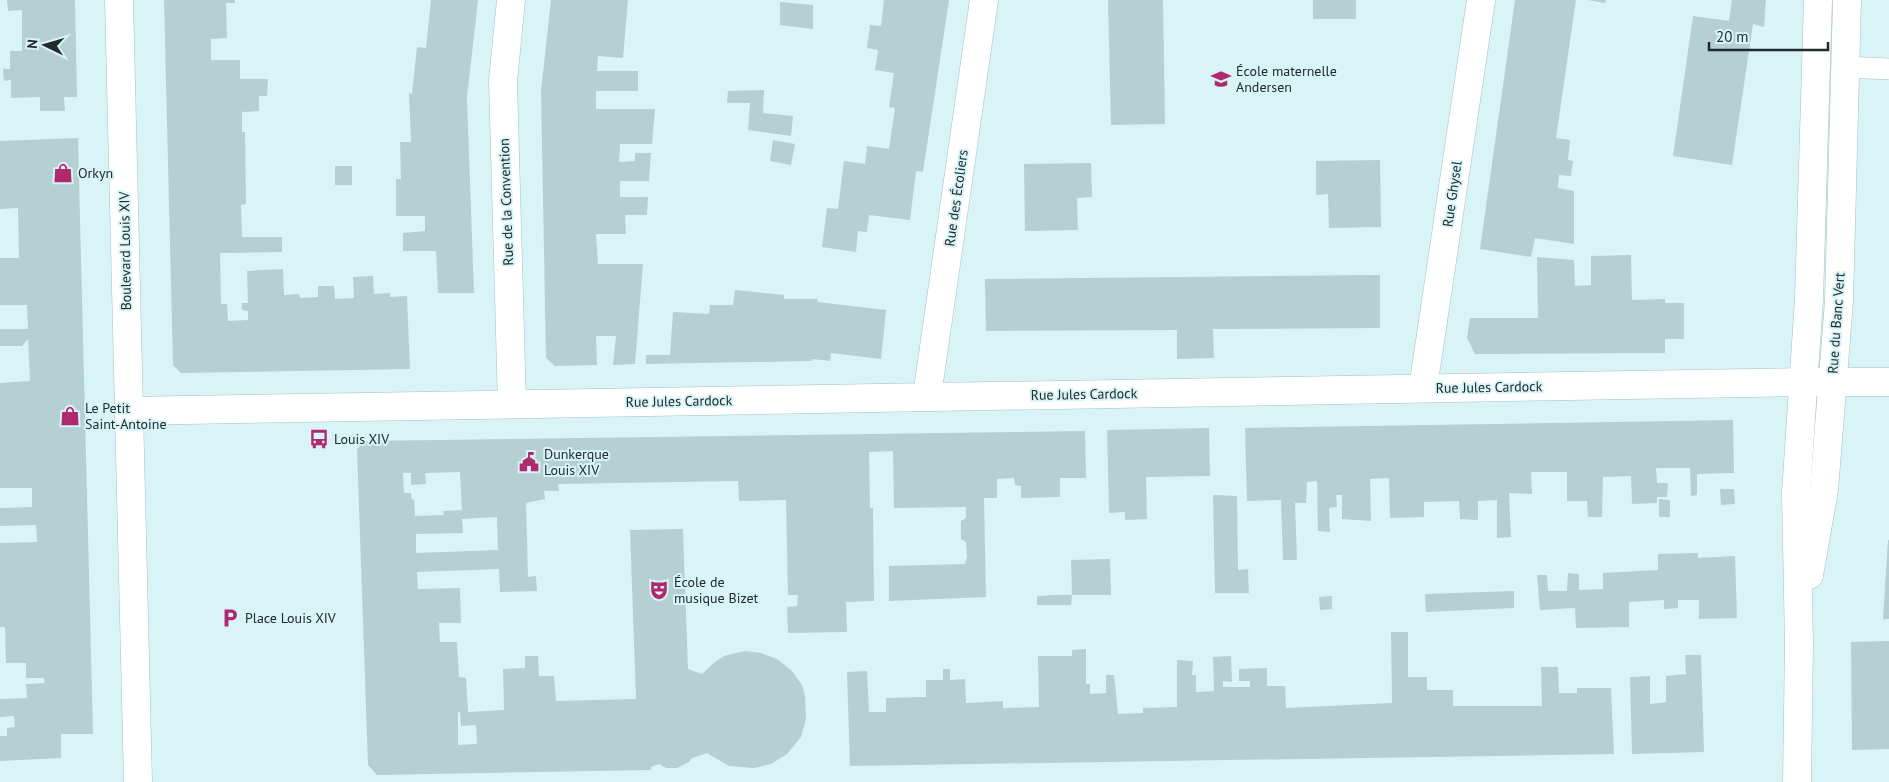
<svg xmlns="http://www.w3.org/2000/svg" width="1889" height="782" viewBox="0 0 1889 782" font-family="'PT Sans',sans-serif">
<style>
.building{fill:#b5d0d3;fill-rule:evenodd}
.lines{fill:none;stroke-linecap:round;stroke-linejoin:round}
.service-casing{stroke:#a6c1c4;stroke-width:22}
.minor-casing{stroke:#a6c1c4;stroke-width:29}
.tertiary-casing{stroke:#a6c1c4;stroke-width:29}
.service{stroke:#fff;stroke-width:21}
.minor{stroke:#fff;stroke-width:28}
.tertiary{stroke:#fff;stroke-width:28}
.labels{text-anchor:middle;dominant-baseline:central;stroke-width:4;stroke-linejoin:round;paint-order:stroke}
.poi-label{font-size:14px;fill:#202b2c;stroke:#d8f4f7;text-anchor:start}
.street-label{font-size:14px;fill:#202b2c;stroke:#d8f4f7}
</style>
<rect width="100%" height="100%" fill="#d8f4f7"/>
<g class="building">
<polygon points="7,0 75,0 77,97 64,97 65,111 40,111 40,97 11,98 11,80 4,81 3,69 10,69 10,51 22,51 22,10 8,11"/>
<polygon points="164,0 235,0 235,3 226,3 227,38 211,39 211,60 240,60 240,79 268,79 267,96 259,96 259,111 242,112 242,132 245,132 246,204 241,205 242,237 282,237 282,252 220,253 221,304 227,304 228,321 248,320 248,311 242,310 242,303 248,303 247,271 283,269 284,295 299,294 300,298 318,297 318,286 334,286 335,299 354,298 353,277 373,276 374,294 390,293 390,297 407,296 410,369 181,373 173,365"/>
<polygon points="431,0 478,0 467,97 474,293 438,293 436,251 403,251 403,233 425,231 425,216 396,216 396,179 401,179 400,142 411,142 409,93 412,94 417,47 426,48"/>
<polygon points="551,0 628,0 623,58 598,56 597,71 638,71 638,91 596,91 596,109 655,109 652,144 620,144 619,162 635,161 635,153 651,153 649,181 620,181 620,197 648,197 647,215 625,215 626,234 596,234 598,264 643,264 635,364 613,365 616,336 596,336 597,365 555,366 546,358 541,91"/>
<polygon points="884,0 949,0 923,172 916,171 910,220 869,215 867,232 858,231 856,252 822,247 827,208 838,209 844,161 865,164 867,146 889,149 895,108 889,107 894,73 875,70 878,50 867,48 870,25 881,26"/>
<polygon points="1108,0 1163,0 1165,124 1111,125"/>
<rect x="1313" y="0" width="43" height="19"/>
<polygon points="1515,0 1576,0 1556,138 1570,140 1568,160 1573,161 1571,176 1559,175 1558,188 1574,191 1574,244 1535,238 1531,257 1480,249"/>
<polygon points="1588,0 1606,0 1605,3"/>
<polygon points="1732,0 1766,0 1764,27 1753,24 1732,165 1673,156 1693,16 1729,21"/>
<polygon points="780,2 813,5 813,29 780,25"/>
<polygon points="764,90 763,113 793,116 791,136 748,130 750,103 727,103 728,91"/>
<polygon points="78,138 93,734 61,734 61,758 0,761 0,736 7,736 7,728 15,727 14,716 0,717 0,699 27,698 26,684 45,683 44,678 26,678 26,663 6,663 5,627 0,627 0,543 37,542 36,525 0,526 0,508 32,507 32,488 0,488 0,383 30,381 28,339 22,346 0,346 0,329 28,329 27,305 0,305 0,258 19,258 18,208 0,209 0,141"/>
<polygon points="773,140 795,144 791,165 770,161"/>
<polygon points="1380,160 1381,227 1329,228 1328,194 1316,195 1316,161"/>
<polygon points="1091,163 1092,197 1077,198 1078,230 1025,231 1024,164"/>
<rect x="335" y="166" width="17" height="19"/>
<polygon points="1631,255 1632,300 1665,299 1665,303 1684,303 1684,339 1665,339 1665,353 1475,354 1467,338 1470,318 1538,318 1537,257 1574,260 1575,286 1591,285 1591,256"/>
<polygon points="1380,275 1380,328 1213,329 1214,358 1177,359 1177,330 986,331 985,279"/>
<polygon points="735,290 784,295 784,299 818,299 817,302 886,310 881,359 831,353 830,361 812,359 812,361 646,364 646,355 670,355 673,312 709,314 710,305 733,305"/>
<polygon points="1733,420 1734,473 1697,474 1697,495 1691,496 1690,468 1656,468 1657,483 1668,483 1667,497 1657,497 1657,503 1632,504 1631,476 1603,477 1602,517 1588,517 1587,501 1567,501 1567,472 1531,472 1532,494 1509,493 1511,537 1497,538 1497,500 1478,501 1478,520 1460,519 1459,501 1424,502 1424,517 1390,518 1389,478 1370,479 1371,521 1342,519 1342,495 1336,495 1337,507 1329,508 1330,532 1318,531 1317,481 1307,482 1306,503 1295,503 1297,560 1283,560 1281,500 1247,501 1245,428"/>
<polygon points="1209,428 1210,476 1146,477 1147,519 1125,520 1125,512 1109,513 1107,430"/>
<path d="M1085 431 1086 478H1060V497L1021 498V486L1015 485 1014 478 997 479V498H984L986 597 889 601V566L965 564 967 557 966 542 961 539V521L966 518V507L894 508 893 451 869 452 870 508H873L874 601 846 602 847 632 788 633 787 607 797 606 798 595H788L786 500 739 501 738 481 558 484 559 491H544L545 499 526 503 528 577 536 576 537 591 500 592 499 569 417 572 418 589 460 588 461 623H439L440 642H457L459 677 466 678 468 712 504 710 503 669 525 668V656H538L539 676H554L556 701 636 699 630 530 683 529 688 669 702 674 715 662 724 656 745 651 761 653 777 659 792 671 802 685 805 696 806 719 801 737 787 754 771 764 754 768 729 766 707 753 692 758 689 762 677 768H666L659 764 651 767V770L377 775 368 765 357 449 365 441ZM460 472 462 510 443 511 444 515 415 516 414 499 412 500 411 493H404L403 473H411V485L426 484 425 473ZM497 517 498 550 416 553V534L463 533 462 519ZM458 712H460L461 726 476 725 477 744 458 745Z"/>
<polygon points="1720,489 1734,489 1735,504 1721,505"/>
<polygon points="1213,495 1237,496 1238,570 1248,569 1249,593 1215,593"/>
<polygon points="1659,499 1670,500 1670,517 1659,517"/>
<polygon points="1888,540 1889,540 1889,619 1883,619"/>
<polygon points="1698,553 1698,558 1735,556 1737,618 1699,619 1699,600 1678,600 1678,608 1664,609 1664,600 1629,602 1629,627 1576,628 1575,608 1540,610 1537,575 1547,575 1548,591 1567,591 1568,573 1579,574 1579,590 1603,589 1603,573 1658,570 1658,554"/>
<polygon points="1110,559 1111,595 1072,595 1071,560"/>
<polygon points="1514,591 1514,608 1426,612 1425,594"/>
<polygon points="1056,595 1072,595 1071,605 1037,605 1037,596"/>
<polygon points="1332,596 1332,609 1320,610 1319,597"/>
<polygon points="1391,632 1408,632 1408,677 1427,677 1427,690 1453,690 1453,706 1542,706 1541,667 1558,667 1559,693 1577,693 1577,688 1611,688 1614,754 850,766 847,672 867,671 869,712 886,712 886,698 926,697 926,680 943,680 943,669 950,669 950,680 965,679 966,703 1003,701 1003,708 1039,707 1038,656 1072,656 1072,650 1086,649 1086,684 1090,684 1090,694 1106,693 1106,675 1114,675 1118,714 1143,713 1143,708 1177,707 1177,660 1193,661 1192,675 1196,675 1196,692 1214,691 1213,657 1231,656 1232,682 1223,681 1223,687 1250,687 1250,681 1239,681 1239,669 1267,668 1267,686 1285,686 1286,708 1392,703"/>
<polygon points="1889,641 1889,749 1852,750 1851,642"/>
<polygon points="1685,655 1701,655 1704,752 1632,754 1630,677 1650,676 1650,704 1666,702 1666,676 1686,674"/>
</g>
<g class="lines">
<defs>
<polyline id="service" points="1845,67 1889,69"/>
<g id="minor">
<polyline points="119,0 138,782"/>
<polyline points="511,0 503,81 512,404"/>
<polyline points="1423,388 1481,0"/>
<polyline points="927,396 984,0"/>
<polyline points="129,411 1804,382"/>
</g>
<g id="tertiary">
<polyline points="1815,382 1889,382"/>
<polyline points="1809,575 1824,490 1839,301 1847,0"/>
<polyline points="1797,782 1799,644 1796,493 1809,299 1818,0"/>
</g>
</defs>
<use href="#service" class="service-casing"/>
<use href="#minor" class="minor-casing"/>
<use href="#tertiary" class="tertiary-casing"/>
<use href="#service" class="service"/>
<use href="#minor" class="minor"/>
<use href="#tertiary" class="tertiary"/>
</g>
<defs>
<symbol id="school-bare" viewBox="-9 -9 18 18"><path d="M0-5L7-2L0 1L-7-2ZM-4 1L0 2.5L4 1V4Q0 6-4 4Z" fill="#af296e" stroke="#d8f4f7" stroke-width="2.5" paint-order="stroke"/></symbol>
<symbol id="shop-bare" viewBox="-9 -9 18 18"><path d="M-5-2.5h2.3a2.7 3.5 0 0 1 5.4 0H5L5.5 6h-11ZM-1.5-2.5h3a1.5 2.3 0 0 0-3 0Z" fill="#af296e" stroke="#d8f4f7" stroke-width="2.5" paint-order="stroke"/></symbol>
<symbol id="bus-bare" viewBox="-9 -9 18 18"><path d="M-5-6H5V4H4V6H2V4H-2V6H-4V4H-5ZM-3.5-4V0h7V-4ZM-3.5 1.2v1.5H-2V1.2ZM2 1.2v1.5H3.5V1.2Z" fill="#af296e" stroke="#d8f4f7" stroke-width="2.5" paint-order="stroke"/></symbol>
<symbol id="civic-bare" viewBox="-9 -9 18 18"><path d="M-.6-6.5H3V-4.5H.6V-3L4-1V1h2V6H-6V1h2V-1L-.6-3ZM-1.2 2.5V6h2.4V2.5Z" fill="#af296e" stroke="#d8f4f7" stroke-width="2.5" paint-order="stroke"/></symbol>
<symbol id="theatre-bare" viewBox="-9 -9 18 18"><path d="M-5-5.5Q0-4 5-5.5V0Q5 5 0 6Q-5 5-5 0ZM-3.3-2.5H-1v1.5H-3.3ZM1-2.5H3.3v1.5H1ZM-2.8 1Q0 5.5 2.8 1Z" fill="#af296e" stroke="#d8f4f7" stroke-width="2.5" paint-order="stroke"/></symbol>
<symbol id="parking-bare" viewBox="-9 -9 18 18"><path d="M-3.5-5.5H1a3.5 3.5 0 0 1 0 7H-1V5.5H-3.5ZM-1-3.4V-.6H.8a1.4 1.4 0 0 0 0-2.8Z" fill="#af296e" stroke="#d8f4f7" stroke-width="2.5" paint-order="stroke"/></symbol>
</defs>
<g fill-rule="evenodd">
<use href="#school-bare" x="1207" y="65" width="28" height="28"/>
<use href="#shop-bare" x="49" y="159" width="28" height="28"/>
<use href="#shop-bare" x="56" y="402" width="28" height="28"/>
<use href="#bus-bare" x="305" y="425" width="28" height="28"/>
<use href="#civic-bare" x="515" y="448" width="28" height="28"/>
<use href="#theatre-bare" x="645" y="576" width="28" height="28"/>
<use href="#parking-bare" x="216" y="604" width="28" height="28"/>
</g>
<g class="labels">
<g class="poi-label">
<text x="1236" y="71">École maternelle<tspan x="1236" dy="16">Andersen</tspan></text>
<text x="78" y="173">Orkyn</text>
<text x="85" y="408">Le Petit<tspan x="85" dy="16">Saint-Antoine</tspan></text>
<text x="334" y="439">Louis XIV</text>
<text x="544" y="454">Dunkerque<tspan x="544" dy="16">Louis XIV</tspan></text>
<text x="674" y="582">École de<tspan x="674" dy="16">musique Bizet</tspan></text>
<text x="245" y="618">Place Louis XIV</text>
</g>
<g class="street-label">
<text transform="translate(1452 194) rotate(-82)">Rue Ghysel</text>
<text transform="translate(956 198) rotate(-82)">Rue des Écoliers</text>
<text transform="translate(506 202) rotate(-92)">Rue de la Convention</text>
<text transform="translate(125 251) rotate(-91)">Boulevard Louis XIV</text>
<text transform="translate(1836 323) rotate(-86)">Rue du Banc Vert</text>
<text transform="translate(1489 387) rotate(-1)">Rue Jules Cardock</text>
<text transform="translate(1084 394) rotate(-1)">Rue Jules Cardock</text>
<text transform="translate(679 401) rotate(-1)">Rue Jules Cardock</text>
</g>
</g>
<g transform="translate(45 45) rotate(275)" stroke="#d8f4f7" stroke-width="4" paint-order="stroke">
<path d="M0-4L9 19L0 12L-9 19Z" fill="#202b2c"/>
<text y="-8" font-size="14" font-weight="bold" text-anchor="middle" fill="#202b2c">N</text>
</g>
<path d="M1709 42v8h119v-8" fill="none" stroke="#202b2c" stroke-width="2.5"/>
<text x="1716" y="42" font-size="15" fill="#202b2c" stroke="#d8f4f7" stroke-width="4" paint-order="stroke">20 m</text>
</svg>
